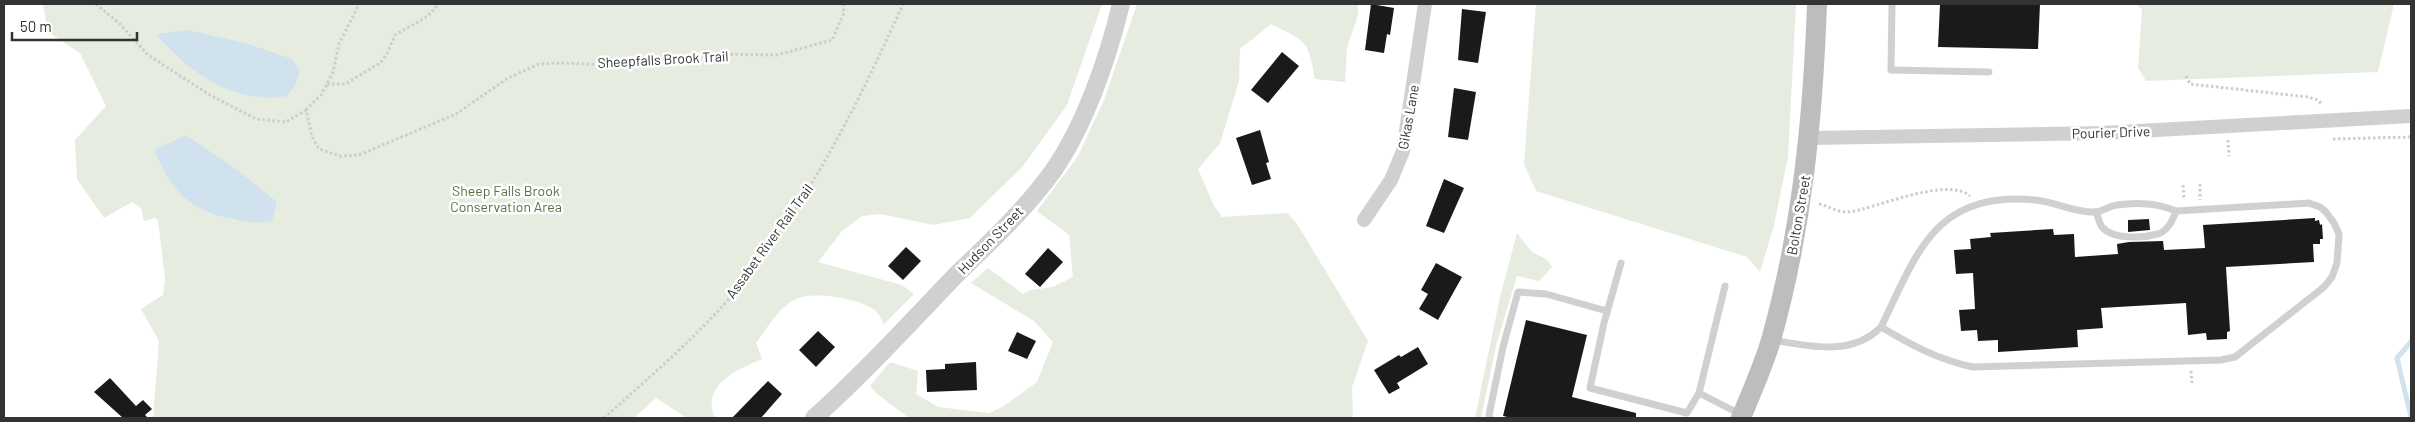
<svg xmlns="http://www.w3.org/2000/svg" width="2415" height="422" viewBox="0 0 2415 422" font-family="Barlow,sans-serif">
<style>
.green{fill:#e6ecdf}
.water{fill:#cfe2ee}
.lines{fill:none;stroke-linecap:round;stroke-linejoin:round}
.stream{stroke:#cfe2ee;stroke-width:5}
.building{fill:#1a1a1a}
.path{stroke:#cdcdcd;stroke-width:3;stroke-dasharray:2.5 2.5;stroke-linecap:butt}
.service{stroke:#d0d0d0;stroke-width:7}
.minor{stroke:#d0d0d0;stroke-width:14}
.tertiary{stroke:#d0d0d0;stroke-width:18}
.secondary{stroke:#bdbdbd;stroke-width:20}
.labels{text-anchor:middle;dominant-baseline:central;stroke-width:5;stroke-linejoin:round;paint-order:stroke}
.street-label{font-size:14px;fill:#333;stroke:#fff}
.park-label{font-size:14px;fill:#56703f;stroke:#fff}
</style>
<rect width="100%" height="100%" fill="#fff"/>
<g class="green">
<path d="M43 4H1102L1067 105 1023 166 970 218 933 225 881 214 862 216 842 231 818 262 902 285 914 294 884 324C882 320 879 314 876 311 860 298 811 290 794 300 778 308 767 329 756 343L762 359C738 369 700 385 715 418H687L656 398 634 418H153L159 341 141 309 163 295 165 279 158 220 155 218 144 221 141 208 132 202 104 218 77 179 75 140 106 106 80 53 48 32Z"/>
<path d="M1137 4H1358V15L1347 48 1345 82 1315 79C1308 38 1306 42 1271 24L1240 49 1239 81 1220 143 1198 169 1214 206 1222 217 1287 213 1297 224 1368 341 1352 387 1353 418H909L876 393 870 386 890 362 918 371 916 394 938 407 989 413 1004 406 1037 382 1053 342 1034 321 971 283 988 268 1023 294 1031 290 1053 287 1073 277 1069 235 1037 211 1078 156 1104 100Z"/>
<polygon points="1536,4 1796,4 1788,157 1774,225 1760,272 1747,257 1536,191 1524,164"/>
<polygon points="2137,4 2394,4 2378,72 2146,81 2138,68 2142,10"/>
<polygon points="1517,233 1532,252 1546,259 1552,267 1539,281 1517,276 1496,346 1481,418 1475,418 1500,297"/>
</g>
<g class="water">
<path d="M188 30 248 44 292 59 300 71 295 86 287 96C233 105 190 73 156 34Z"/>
<path d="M186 135 236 169 277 202 272 221C259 224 248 222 234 219 189 211 172 191 154 150Z"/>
</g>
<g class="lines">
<polyline class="stream" points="2411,342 2397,358 2411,417"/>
</g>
<g class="building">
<polygon points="1371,4 1394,8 1390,35 1387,34 1384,53 1365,50"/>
<polygon points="1940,4 2040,4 2038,49 1938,47"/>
<polygon points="1462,9 1486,12 1478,63 1458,60"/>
<polygon points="1282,52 1299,66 1268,103 1251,90"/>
<polygon points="1454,88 1476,92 1468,140 1448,137"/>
<polygon points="1260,130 1269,162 1266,163 1271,179 1252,185 1236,138"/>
<polygon points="1444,179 1464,188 1444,233 1426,226"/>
<polygon points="2315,218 2315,221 2319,220 2320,225 2322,224 2323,239 2320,239 2320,244 2313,244 2314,262 2226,267 2230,331 2227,332 2227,339 2207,340 2206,333 2188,335 2186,303 2101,308 2103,328 2077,330 2078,347 1998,352 1998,340 1978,341 1977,330 1961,331 1959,310 1975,309 1973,273 1956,274 1954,250 1971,249 1970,239 1991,237 1990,233 2053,229 2054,235 2074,234 2075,257 2118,254 2117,244 2129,242 2163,241 2164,250 2205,248 2203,225"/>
<polygon points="2149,219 2150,230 2128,232 2128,220"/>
<polygon points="906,247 921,261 903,280 888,266"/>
<polygon points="1048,248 1063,262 1040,287 1025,274"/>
<polygon points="1436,263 1462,277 1438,320 1419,309 1428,294 1421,290"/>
<polygon points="1526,320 1587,335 1572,397 1636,413 1636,418 1512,418 1503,416"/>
<polygon points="818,331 835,347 816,367 799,350"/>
<polygon points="1017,332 1036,341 1027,359 1008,351"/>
<polygon points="1418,347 1428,364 1397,383 1400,388 1389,394 1374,370 1399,355 1401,357"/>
<polygon points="976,362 977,390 927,392 926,370 945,369 945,364"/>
<polygon points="110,378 136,406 143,400 152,409 145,415 148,418 123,418 94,392"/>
<polygon points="768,381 782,394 761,418 732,418"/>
</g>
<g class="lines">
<g class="path">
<polyline points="96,4 120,24 148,55 210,95 256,119 286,122 306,110 312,137 319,149 340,156 359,155 456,114 508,78 539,64 562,63 613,65 670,61 700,54 777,55 832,40 844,13 843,4"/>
<polyline points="2186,76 2190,84 2308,97 2318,100 2322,105"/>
<polyline points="327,84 345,84 380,63 387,54 395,35 428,16 439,4"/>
<polyline points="306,110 321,95 327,84 333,72 339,44 359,4"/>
<polyline points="2333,139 2411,137"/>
<polyline points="2228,140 2229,156"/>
<polyline points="2200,184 2200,200"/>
<polyline points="2183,185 2184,200"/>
<path d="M1819 204C1829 206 1839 213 1849 212 1877 208 1947 176 1970 196"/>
<polyline points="2191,371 2192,383"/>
<path d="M604 418C651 376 700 334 740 286 809 202 859 102 903 4"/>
</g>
<g class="service">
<polyline points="1892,4 1891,70 1989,72"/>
<path d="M2096 212C2098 216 2099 223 2102 227 2113 240 2143 238 2158 234 2168 231 2173 220 2176 211"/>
<polyline points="1621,263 1604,323 1590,388 1687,413 1699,393"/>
<polyline points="1725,286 1699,393 1740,414"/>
<path d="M1772 340C1808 346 1852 357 1881 327 1918 251 1935 191 2036 200 2055 202 2076 213 2095 212 2102 212 2109 206 2117 205 2137 202 2158 203 2176 211L2309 203 2320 207 2326 212 2334 223 2339 234 2337 263 2332 277 2324 287 2235 357 2221 360 1973 367C1939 360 1911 345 1881 327"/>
<polyline points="1490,418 1489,415 1503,347 1518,292 1546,294 1607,311"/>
</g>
<g class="minor">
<polyline points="1810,138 2102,133 2411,116"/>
<polyline points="1364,220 1391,180 1403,151 1425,4"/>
</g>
<path class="tertiary" d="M814 418C864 373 909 324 955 276 989 243 1025 210 1053 171 1085 125 1108 58 1121 4"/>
<path class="secondary" d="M1741 418C1751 393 1763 367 1771 340 1802 230 1813 118 1817 4"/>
</g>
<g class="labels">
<g class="street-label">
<text transform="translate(663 59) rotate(-3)">Sheepfalls Brook Trail</text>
<text transform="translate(1408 117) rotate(-80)">Gikas Lane</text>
<text transform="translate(2111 132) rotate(-2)">Pourier Drive</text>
<text transform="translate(1798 215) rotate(-80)">Bolton Street</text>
<text transform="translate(990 240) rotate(-46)">Hudson Street</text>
<text transform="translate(769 241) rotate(-54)">Assabet River Rail Trail</text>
</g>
<g class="park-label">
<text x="506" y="190">Sheep Falls Brook<tspan x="506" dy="16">Conservation Area</tspan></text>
</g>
</g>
<rect width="2415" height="422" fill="none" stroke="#333333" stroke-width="10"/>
<path d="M12 32v8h125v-8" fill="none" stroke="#333333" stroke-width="2.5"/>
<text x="20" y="32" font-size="15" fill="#333333" stroke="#ffffff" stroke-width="4" paint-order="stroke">50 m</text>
</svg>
